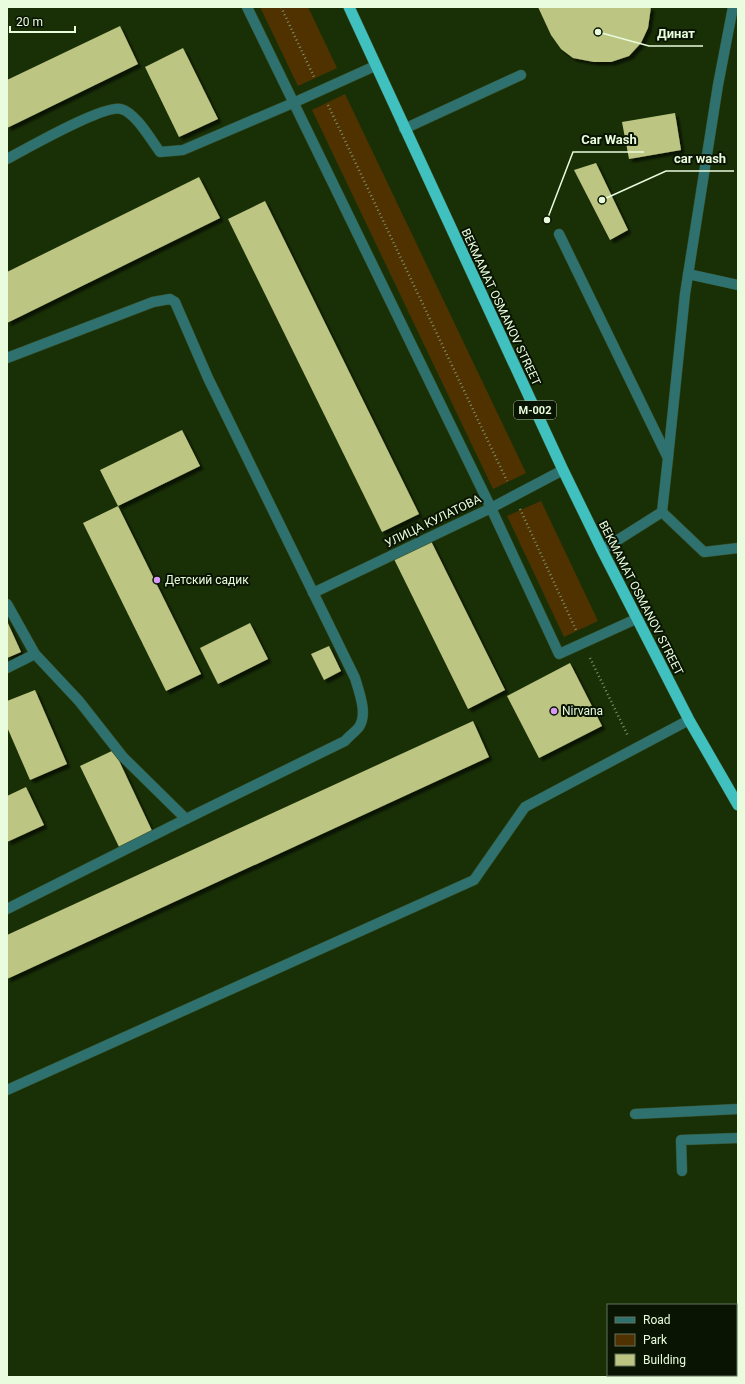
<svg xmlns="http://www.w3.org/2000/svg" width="745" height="1384" viewBox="0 0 745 1384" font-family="Roboto,sans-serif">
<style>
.green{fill:#503200}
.building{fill:#bdc582;filter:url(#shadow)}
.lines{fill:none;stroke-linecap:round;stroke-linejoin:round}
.service-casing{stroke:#364d24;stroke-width:11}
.minor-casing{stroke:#364d24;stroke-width:11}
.trunk-casing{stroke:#364d24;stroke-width:12}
.path{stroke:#7b916c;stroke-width:2.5;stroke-dasharray:1 3;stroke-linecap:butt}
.service{stroke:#2e716f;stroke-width:10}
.minor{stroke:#2e716f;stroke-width:10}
.trunk{stroke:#40c1c0;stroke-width:11}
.poi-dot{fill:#d89af8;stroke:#091502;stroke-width:1.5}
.labels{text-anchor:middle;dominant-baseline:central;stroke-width:4;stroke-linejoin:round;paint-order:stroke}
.shield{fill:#091502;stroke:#a6b79c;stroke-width:1}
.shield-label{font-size:11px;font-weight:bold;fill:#e9fcde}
.street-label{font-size:12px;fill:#e9fcde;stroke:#091502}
.poi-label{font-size:12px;fill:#e9fcde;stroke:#091502;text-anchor:start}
.leader{fill:none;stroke:#e9fcde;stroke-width:1.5}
.callout-dot{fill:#e9fcde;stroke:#091502;stroke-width:1.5}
.callout-label{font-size:13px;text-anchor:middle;font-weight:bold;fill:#e9fcde;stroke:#091502;stroke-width:4;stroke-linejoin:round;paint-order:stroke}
</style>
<defs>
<filter id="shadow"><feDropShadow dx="3.5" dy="3.5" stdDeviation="1" flood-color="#0009"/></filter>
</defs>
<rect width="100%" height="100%" fill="#193006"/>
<g class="green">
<polygon points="260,7 308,7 337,68 298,86"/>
<polygon points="345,94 526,473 493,489 312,110"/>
<polygon points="541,501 598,621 564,637 507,516"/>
</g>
<g class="building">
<polygon points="538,7 651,7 648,28 641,43 629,56 611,62 594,62 573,58 561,49 551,35"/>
<polygon points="120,26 138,64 7,128 7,80"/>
<polygon points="183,48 218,119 179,137 145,67"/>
<polygon points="675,113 681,150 629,159 622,122"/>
<polygon points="596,163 628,230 610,240 574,170"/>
<polygon points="199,177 220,218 7,323 7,272"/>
<polygon points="265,201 419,514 382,532 228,219"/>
<polygon points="182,430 200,466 118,506 100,470"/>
<polygon points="118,506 201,674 166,691 83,523"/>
<polygon points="430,539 505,690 468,709 393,557"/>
<polygon points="7,621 21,652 7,658"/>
<polygon points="250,623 268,659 218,684 200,648"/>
<polygon points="329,646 341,671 324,680 311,654"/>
<polygon points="570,663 602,726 539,758 507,696"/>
<polygon points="35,690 67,764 30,780 7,727 7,701"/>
<polygon points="473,721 489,757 7,979 7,935"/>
<polygon points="114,750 154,835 121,851 80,766"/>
<polygon points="26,787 44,825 7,842 7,796"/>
</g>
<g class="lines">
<defs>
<g id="service">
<polyline points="635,1114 738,1109"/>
<polyline points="682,1171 681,1140 738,1138"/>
</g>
<g id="minor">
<polyline points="247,7 491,508 559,654 636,619"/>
<polyline points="404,129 521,75"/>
<path d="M7 159C26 149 104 104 121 109 136 113 151 140 160 152L183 150 293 103 375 66"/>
<polyline points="559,234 668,458 662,512 602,550"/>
<polyline points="688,274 738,285"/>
<path d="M7 358 153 302 170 299 175 302 208 378 355 678C359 692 368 714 359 727 355 732 349 736 345 741L186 819 123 757 79 701 35 654 7 604"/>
<polyline points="668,458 685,294 718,85 733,7"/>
<polyline points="662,512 704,552 738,548"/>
<polyline points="313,593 491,508 563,470"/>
<polyline points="7,668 35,654"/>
<polyline points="7,909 186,819"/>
<polyline points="7,1090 474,880 525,807 689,720"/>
</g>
<polyline id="trunk" points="349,7 563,470 602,550 689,720 738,805"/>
</defs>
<use href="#service" class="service-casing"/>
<use href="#minor" class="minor-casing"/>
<use href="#trunk" class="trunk-casing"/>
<g class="path">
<polyline points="281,7 314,77"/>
<polyline points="328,105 507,481"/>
<polyline points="520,509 576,630"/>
<polyline points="590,658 628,736"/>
</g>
<use href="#service" class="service"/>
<use href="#minor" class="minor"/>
<use href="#trunk" class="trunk"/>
</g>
<g class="poi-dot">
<circle cx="157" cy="580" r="4"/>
<circle cx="554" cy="711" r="4"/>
</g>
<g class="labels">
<rect class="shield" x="514" y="401" width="42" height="18" rx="3"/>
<g class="shield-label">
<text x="535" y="410">M-002</text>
</g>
<g class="street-label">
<text transform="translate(501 307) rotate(65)">BEKMAMAT OSMANOV STREET</text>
<text transform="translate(433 521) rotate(-26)">УЛИЦА КУЛАТОВА</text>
<text transform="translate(641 598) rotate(63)">BEKMAMAT OSMANOV STREET</text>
</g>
<g class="poi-label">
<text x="165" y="580">Детский садик</text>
<text x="562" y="711">Nirvana</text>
</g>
</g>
<path class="leader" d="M598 32L649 46H703M547 220L573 152H644M602 200L666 171H734"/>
<g class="callout-dot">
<circle cx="598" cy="32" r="4"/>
<circle cx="547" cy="220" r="4"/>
<circle cx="602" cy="200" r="4"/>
</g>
<g class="callout-label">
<text x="676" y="38">Динат</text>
<text x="609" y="144">Car Wash</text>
<text x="700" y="163">car wash</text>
</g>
<rect width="745" height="1384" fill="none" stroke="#e9fcde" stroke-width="16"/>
<rect x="607" y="1304" width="130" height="72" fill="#091502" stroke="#63715a"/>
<rect x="615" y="1317" width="20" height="6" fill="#2e716f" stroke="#63715a"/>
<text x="643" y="1324" font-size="12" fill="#e9fcde">Road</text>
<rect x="615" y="1334" width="20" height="12" fill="#503200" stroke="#63715a"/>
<text x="643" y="1344" font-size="12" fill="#e9fcde">Park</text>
<rect x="615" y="1354" width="20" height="12" fill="#bdc582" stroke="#63715a"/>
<text x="643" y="1364" font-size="12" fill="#e9fcde">Building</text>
<path d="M10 26v6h65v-6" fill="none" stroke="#e9fcde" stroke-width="2"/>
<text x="16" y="26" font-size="12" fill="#e9fcde" stroke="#091502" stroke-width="3" paint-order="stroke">20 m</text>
</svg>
